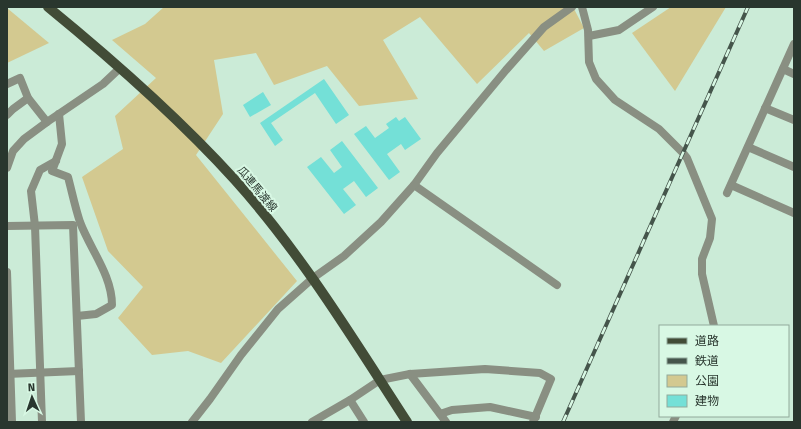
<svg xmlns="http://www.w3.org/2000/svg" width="801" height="429" viewBox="0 0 801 429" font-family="'Fira Sans','Noto Sans JP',sans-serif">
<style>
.green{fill:#d3c990}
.building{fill:#74e0d7}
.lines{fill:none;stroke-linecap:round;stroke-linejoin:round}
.minor{stroke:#898f82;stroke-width:8}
.major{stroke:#424c37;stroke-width:10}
.rail-casing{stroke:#45554b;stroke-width:4}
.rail{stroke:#d8f8e4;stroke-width:2.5;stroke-dasharray:8;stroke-linecap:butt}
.labels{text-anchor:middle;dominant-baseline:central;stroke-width:4;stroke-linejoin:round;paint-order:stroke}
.street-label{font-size:11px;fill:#29362e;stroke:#d8f8e4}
</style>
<rect width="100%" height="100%" fill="#cbebd7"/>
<g class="green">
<polygon points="164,7 573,7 584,28 544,51 529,33 477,84 420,17 383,40 418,99 359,106 327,66 274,85 256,53 214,60 223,114 196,155 297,281 221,363 188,351 152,355 118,318 143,287 108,251 82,177 123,149 115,116 156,78 112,40 145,24"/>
<polygon points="671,7 726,7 675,91 632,33"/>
<polygon points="7,8 49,43 7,63"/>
</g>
<g class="building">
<polygon points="324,79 349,115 336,124 315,93 271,123 283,140 275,146 260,123"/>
<polygon points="263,92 271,105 250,117 243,105"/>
<polygon points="396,117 399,121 405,117 421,139 405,150 401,144 387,154 400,172 389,180 354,134 366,126 375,138 389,128 386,124"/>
<polygon points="342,141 378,188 366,197 354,181 343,189 356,205 344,214 307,167 321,157 334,173 342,167 330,150"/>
</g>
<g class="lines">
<g class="minor">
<polyline points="582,7 588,30 589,62 596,79 615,100 659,129 683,153 687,158 712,219 710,238 702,259 702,274 714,326"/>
<polyline points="589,36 619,30 653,7"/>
<polyline points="783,69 794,74"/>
<polyline points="7,84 20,78 28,98 47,122"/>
<polyline points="765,108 794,120"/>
<path d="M59 114 62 144 52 171 68 177C72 192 75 207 80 222 90 249 112 275 112 305L96 314 77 316"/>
<polyline points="7,115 13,109 28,98"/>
<polyline points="748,147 794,167"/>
<polyline points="7,168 13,151 24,139 47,122 103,84 120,68"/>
<polyline points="414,185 557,285"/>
<polyline points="731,185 794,213"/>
<polyline points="727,193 794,44"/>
<polyline points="7,226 73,225 81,422"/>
<polyline points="7,272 12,422"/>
<polyline points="7,374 79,371"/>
<polyline points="410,374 446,422"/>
<polyline points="350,400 364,422"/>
<polyline points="440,414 452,410 490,407 536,417"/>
<polyline points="42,422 35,226 31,191 40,170 56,161"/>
<polyline points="192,422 210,399 241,355 278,309 313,278 344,256 381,222 414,185 437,153 506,70 544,27 572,7"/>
<polyline points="312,422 350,400 380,380 410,374 485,369 540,373 551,379 533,422"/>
<polyline points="673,422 676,416"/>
</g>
<path class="major" d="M48 7C114 61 178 117 235 180 301 253 353 339 407 422"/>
<defs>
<polyline id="rail" points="563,422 748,7"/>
</defs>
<use href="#rail" class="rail-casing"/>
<use href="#rail" class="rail"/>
</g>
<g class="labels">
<g class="street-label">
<text transform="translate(257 189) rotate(50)">瓜連馬渡線</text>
</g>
</g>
<rect width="801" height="429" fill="none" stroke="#29362e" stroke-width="16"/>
<rect x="659" y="325" width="130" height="92" fill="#d8f8e4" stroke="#92aa9b"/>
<rect x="667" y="338" width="20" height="6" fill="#424c37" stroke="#92aa9b"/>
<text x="695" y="345" font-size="12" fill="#29362e">道路</text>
<rect x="667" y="358" width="20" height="6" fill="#45554b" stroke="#92aa9b"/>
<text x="695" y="365" font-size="12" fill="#29362e">鉄道</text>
<rect x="667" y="375" width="20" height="12" fill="#d3c990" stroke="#92aa9b"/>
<text x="695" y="385" font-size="12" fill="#29362e">公園</text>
<rect x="667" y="395" width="20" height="12" fill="#74e0d7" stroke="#92aa9b"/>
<text x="695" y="405" font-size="12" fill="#29362e">建物</text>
<g transform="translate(32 397) rotate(357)" stroke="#d8f8e4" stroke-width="3" paint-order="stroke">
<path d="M0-3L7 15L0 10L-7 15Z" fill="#29362e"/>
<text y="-6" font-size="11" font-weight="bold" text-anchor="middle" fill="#29362e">N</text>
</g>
</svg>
